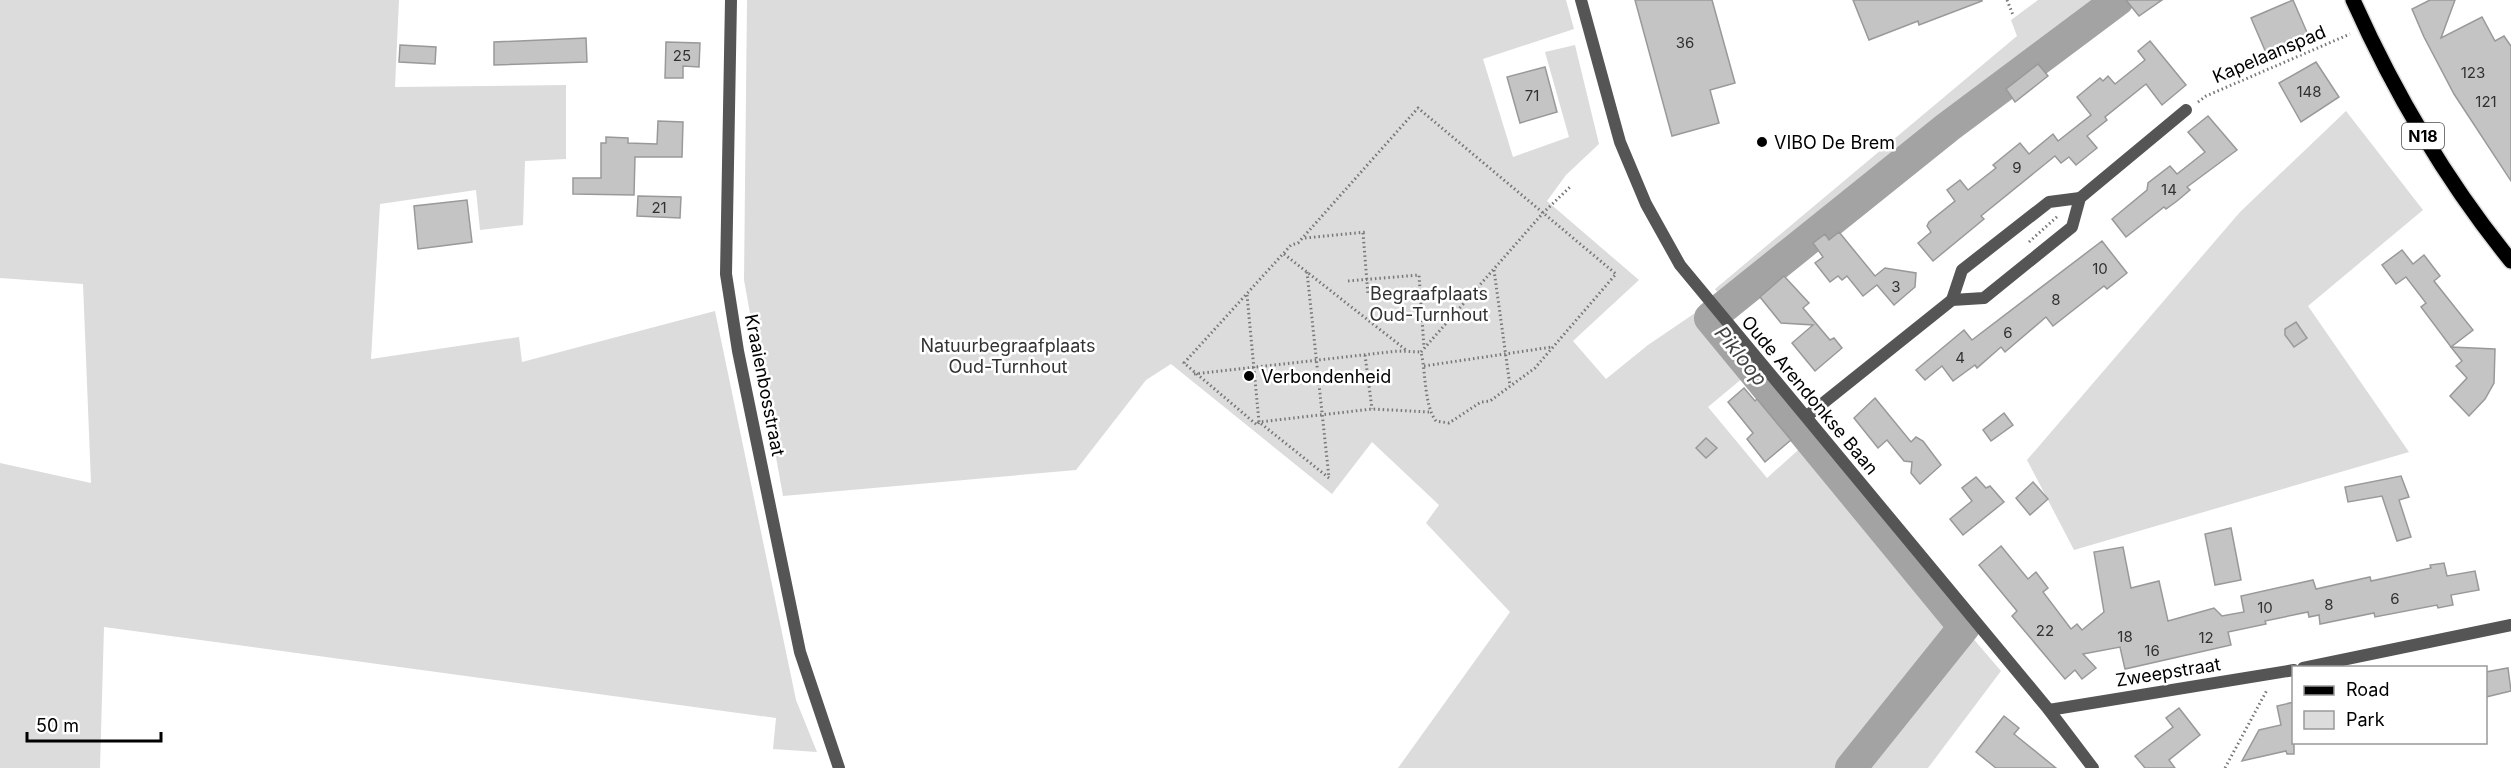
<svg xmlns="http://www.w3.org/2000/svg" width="2511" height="768" viewBox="0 0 2511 768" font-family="Inter,sans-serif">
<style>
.green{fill:#dcdcdc}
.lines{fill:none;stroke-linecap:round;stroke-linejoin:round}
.river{stroke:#a3a3a3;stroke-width:32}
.building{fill:#c4c4c4;stroke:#999;stroke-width:1.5}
.primary-casing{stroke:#dbdbdb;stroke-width:18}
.path{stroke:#777;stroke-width:3;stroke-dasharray:1.5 3;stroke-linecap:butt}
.street{stroke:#555;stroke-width:12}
.primary{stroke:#000;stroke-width:15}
.poi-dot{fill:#000;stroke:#fff;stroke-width:2}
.labels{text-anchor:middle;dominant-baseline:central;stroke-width:5;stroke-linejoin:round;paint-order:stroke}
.number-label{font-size:15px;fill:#313131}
.shield{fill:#fff;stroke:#4c4c4c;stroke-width:1.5}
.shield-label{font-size:16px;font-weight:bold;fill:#000}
.street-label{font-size:18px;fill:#000;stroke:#fff}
.poi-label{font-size:18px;fill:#000;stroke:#fff;text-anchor:start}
.park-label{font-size:18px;fill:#333;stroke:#fff}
.water-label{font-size:20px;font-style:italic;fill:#444;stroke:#fff}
</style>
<rect width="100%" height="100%" fill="#fff"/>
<g class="green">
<polygon points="0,0 399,0 395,87 566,85 566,159 525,161 523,225 480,230 476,190 380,204 371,359 519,337 522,362 715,311 796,700 817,752 773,749 776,718 104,627 100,768 0,768 0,463 91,483 83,284 0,278"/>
<polygon points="747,0 1566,0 1574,29 1483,59 1513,157 1569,137 1545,52 1575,45 1599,144 1566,175 1547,201 1639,280 1573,341 1606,379 1648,345 1698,311 1750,372 1708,407 1767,478 1806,443 1950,622 1971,636 2001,671 1928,768 1398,768 1510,612 1426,523 1439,505 1372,442 1332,494 1171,364 1146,380 1076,470 783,496 744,280"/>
<polygon points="2038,0 2120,0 1948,127 1726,304 1715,289 2017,36 2011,20"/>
<polygon points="2346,111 2423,210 2308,306 2409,452 2074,550 2027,460 2240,212"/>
</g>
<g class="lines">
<polyline class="river" points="1851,768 1964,627 1710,318 1948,127 2118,0"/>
</g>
<g class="building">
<polygon points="1635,0 1712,0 1735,83 1710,90 1719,123 1672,136"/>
<polygon points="1853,0 1982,0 1982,1 1919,25 1918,21 1869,40"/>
<polygon points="2126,0 2162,0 2139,16"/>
<polygon points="2293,0 2309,37 2267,55 2251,18"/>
<polygon points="2430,0 2455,0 2441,38 2482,17 2495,41 2504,36 2511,46 2511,181 2454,94 2424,37 2412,9"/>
<polygon points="586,38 587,62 494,65 494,42"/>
<polygon points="2150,41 2186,85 2162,105 2146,84 2105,117 2107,120 2087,136 2097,148 2076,165 2069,157 2061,163 2055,156 1981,216 1984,219 1933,261 1918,243 1931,232 1927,226 1929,222 1955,201 1947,190 1960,180 1968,190 1996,168 1993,165 2020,143 2029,154 2053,134 2058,141 2091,115 2077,97 2100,78 2103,81 2108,76 2115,84 2145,60 2138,51"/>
<polygon points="666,42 700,43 699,67 683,66 683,78 665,78"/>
<polygon points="400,45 436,47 435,64 399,62"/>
<polygon points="2316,62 2339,97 2301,122 2279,83"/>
<polygon points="2038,64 2048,76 2015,102 2006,89"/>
<polygon points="1545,67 1557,112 1520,123 1507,77"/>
<polygon points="2208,116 2237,150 2187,187 2190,190 2177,201 2166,209 2164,207 2126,237 2112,219 2147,190 2148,183 2170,166 2177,174 2205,152 2188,132"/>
<polygon points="658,121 683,122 682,157 635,157 634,195 573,194 573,178 601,178 601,143 606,143 606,137 628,138 628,143 657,144"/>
<polygon points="638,196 681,197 680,218 637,216"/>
<polygon points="467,200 472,242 418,249 414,206"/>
<polygon points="1839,232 1875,276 1885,268 1916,273 1915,287 1894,305 1877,285 1863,296 1847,276 1842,280 1838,276 1830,282 1815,263 1823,257 1813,243 1825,234 1829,240"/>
<polygon points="2102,241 2127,273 2107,289 2104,286 2053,326 2046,317 2005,352 2001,347 1977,368 1975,365 1953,381 1942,366 1925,380 1916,370 1964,330 1972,340"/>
<polygon points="2402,250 2413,264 2424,255 2440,276 2434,281 2473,330 2451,347 2421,307 2426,303 2406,277 2396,284 2382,265"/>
<polygon points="1784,276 1809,303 1803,308 1830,340 1834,338 1842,348 1815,371 1792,343 1813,325 1781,323 1760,297"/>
<polygon points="2296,322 2307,338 2294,347 2285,335 2285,329"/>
<polygon points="2451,347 2495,349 2494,383 2485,399 2469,416 2450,396 2467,378 2456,366 2462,361"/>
<polygon points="1744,388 1755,401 1757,399 1791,440 1765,462 1747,439 1753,433 1728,402"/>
<polygon points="1875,398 1911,442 1916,437 1923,441 1941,465 1920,484 1911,473 1912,462 1904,461 1887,440 1878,448 1854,418"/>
<polygon points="2004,413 2013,425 1991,441 1983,430"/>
<polygon points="1706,438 1717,448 1706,458 1696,448"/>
<polygon points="2401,476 2409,497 2399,500 2411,537 2397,541 2382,496 2348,502 2345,487"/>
<polygon points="1976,477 1986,488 1990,486 2004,502 1963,535 1950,519 1972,501 1962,488"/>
<polygon points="2033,482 2048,499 2030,515 2016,498"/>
<polygon points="2231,528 2241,580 2215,585 2205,534"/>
<polygon points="2001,546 2028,579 2036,572 2048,588 2043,592 2071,629 2077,624 2082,630 2104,612 2094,552 2123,547 2131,588 2159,581 2168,621 2214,608 2222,616 2244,612 2241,596 2313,580 2316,589 2370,577 2371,581 2431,568 2430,565 2444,563 2447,576 2475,571 2479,590 2451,595 2453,605 2438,608 2437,605 2375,617 2374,613 2320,624 2319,615 2309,617 2308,612 2265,621 2266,624 2228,632 2231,645 2125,669 2120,647 2083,654 2096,668 2082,679 2075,670 2065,679 2012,616 2017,611 1979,565"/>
<polygon points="2508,668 2511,691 2486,697 2486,672"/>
<polygon points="2294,702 2294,754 2287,754 2286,751 2242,761 2259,730 2281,725 2277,706"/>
<polygon points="2179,708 2200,735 2169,760 2175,768 2145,768 2135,756 2173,727 2166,718"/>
<polygon points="2004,716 2019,728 2014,734 2056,768 1996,768 1976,752"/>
</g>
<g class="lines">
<defs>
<path id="primary" d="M2353 0C2395 94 2446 181 2511 261"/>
</defs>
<use href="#primary" class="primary-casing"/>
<g class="path">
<polyline points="2007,0 2013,15"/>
<polyline points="2198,102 2206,96 2350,34"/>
<polyline points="1363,233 1368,295"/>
<polyline points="1305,238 1366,232"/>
<polyline points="2029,242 2058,216"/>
<polyline points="1284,254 1406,350"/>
<polyline points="1494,270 1510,386"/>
<polyline points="1307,272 1329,478"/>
<polyline points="1348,281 1419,275 1424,348"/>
<polyline points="1247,295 1259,422 1372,409 1429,412"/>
<polyline points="1421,352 1543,213 1570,187"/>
<polyline points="1365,355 1372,409"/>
<polyline points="1424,366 1552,347"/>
<polyline points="1194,374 1398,351 1421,352"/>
<path d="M1329 478 1259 422 1257 425 1184 363 1291 245 1298 243 1418 108 1616 274 1535 368 1490 401 1481 402 1449 423 1436 421C1424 405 1426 373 1421 352"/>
<polyline points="2225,768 2267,690"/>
</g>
<g class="street">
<polyline points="731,0 726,274 738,351 800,652 839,768"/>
<polyline points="1581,0 1620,142 1646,204 1680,265 2049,710 2093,768"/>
<polyline points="1952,300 1962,270 2049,202 2080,198"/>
<polyline points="1807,416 1952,300 1984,298 2072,227 2080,198 2186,110"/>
<polyline points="2303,668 2511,625"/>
<polyline points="2049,710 2294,670"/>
</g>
<use href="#primary" class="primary"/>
</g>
<g class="poi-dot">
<circle cx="1762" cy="142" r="6"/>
<circle cx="1249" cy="376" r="6"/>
</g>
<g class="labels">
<g class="number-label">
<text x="1685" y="42">36</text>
<text x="682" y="55">25</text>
<text x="2473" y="72">123</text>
<text x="2309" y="91">148</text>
<text x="1532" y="95">71</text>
<text x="2486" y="101">121</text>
<text x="2017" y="167">9</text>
<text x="2169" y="189">14</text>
<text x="659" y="207">21</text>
<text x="2100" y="268">10</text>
<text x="1896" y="286">3</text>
<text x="2056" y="299">8</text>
<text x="2008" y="332">6</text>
<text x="1960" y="357">4</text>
<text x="2395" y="598">6</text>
<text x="2329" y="604">8</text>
<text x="2265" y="607">10</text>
<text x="2045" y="630">22</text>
<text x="2125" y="636">18</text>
<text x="2206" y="637">12</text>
<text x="2152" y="650">16</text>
</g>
<rect class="shield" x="2402" y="123" width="42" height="26" rx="4.5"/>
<g class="shield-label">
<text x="2423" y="136">N18</text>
</g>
<g class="street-label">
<text transform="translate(2269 54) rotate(-23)">Kapelaanspad</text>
<text transform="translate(765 385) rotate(79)">Kraaienbosstraat</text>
<text transform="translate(1810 395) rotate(50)">Oude Arendonkse Baan</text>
<text transform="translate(2168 672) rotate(-9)">Zweepstraat</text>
</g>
<g class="poi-label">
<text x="1774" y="142">VIBO De Brem</text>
<text x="1261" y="376">Verbondenheid</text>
</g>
<g class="park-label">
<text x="1429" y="293">Begraafplaats<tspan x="1429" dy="21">Oud-Turnhout</tspan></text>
<text x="1008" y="345">Natuurbegraafplaats<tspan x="1008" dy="21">Oud-Turnhout</tspan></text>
</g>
<g class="water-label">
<text transform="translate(1741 356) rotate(51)">Pikloop</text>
</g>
</g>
<rect x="2292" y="666" width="195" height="78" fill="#ffffff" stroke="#999999" stroke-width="1.5"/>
<rect x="2304" y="686" width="30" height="9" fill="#000000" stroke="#999999" stroke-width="1.5"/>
<text x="2346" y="696" font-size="18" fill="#000000">Road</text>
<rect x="2304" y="711" width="30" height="18" fill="#dcdcdc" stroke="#999999" stroke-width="1.5"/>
<text x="2346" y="726" font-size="18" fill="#000000">Park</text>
<path d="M27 732v9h134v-9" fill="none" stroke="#000000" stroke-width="3"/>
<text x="36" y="732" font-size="18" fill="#000000" stroke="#ffffff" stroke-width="4.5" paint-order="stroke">50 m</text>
</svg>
